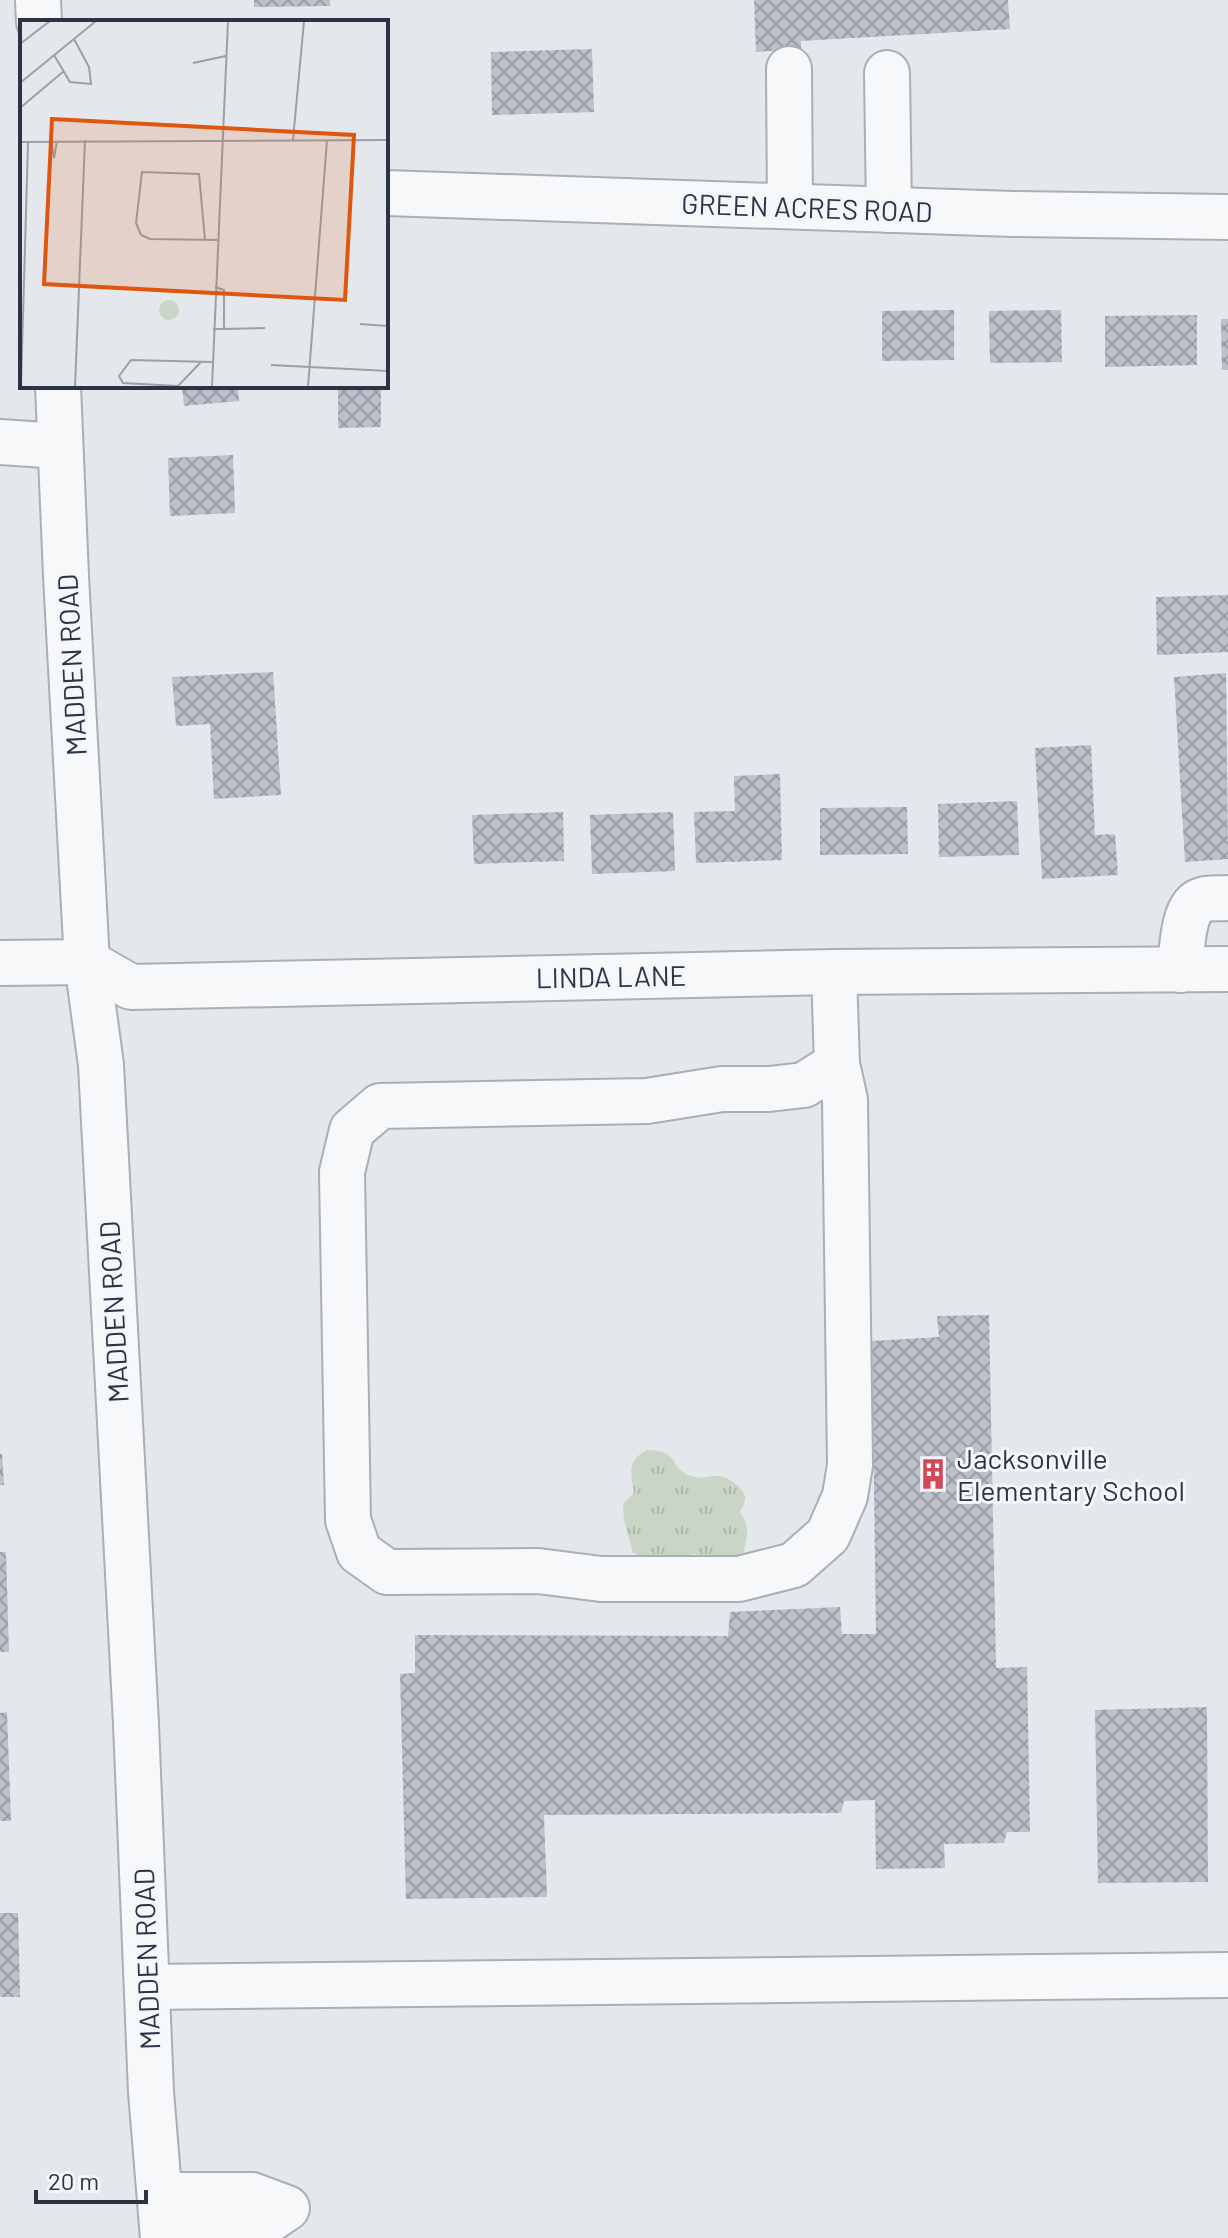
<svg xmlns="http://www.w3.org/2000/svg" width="1228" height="2238" viewBox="0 0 1228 2238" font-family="Barlow,sans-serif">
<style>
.grass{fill:url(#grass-tufts)}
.building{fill:url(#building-cross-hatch)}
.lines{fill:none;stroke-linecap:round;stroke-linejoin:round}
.minor-casing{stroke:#a9aeb7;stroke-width:48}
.minor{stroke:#f7f8fa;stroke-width:44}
.labels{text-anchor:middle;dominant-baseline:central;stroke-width:6;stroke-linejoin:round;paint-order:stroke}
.street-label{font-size:28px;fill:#2b3445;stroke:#f4f6f9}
.poi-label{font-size:28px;fill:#2b3445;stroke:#f4f6f9;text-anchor:start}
.inset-road{fill:none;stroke:#9a9fa9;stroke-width:2}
.view{fill:#df570f;fill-opacity:0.15;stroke:#df570f;stroke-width:4}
.inset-edge{fill:none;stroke:#2b3445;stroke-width:4}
</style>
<defs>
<pattern id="grass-tufts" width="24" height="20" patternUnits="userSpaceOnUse" patternTransform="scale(2)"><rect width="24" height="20" fill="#c9d6c5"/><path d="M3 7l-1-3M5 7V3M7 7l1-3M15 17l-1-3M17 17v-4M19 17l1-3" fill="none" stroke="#adb8ab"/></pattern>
<pattern id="building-cross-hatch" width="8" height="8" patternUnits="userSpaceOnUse" patternTransform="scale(2)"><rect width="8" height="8" fill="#bbc0ca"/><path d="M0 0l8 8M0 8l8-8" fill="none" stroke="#989da6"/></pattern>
</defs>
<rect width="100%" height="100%" fill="#e4e7ec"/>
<path class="grass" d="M647 1450C679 1451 668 1464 688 1475 702 1481 707 1475 719 1476 729 1477 747 1490 745 1500 744 1505 741 1508 740 1512 755 1534 742 1542 742 1566L700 1564V1555L693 1554C676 1564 650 1561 633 1553L624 1520 623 1504 634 1493C631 1473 626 1461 647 1450Z"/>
<g class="building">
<polygon points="254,0 330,0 330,6 254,7"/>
<polygon points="754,0 1008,0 1010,29 801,41 801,49 756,52"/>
<polygon points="592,49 594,112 492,115 491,52"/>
<polygon points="954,310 954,360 882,361 882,311"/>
<polygon points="1061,310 1062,362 990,363 989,311"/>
<polygon points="1197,315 1197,365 1105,367 1105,316"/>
<polygon points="1221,319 1228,319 1228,370 1222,370"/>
<polygon points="182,386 238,386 239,401 184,406"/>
<polygon points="338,386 381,386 381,427 338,428"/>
<polygon points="233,455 235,513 170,516 168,458"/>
<polygon points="1228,595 1228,652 1157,655 1156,597"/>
<polygon points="273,672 281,795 214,799 210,724 176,726 172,677"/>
<polygon points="1226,673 1228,859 1185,862 1174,677"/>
<polygon points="1091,745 1095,835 1115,834 1118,875 1042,879 1035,748"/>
<polygon points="780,774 782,860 696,863 694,812 735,811 734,776"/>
<polygon points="1017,801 1019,855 939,857 938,804"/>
<polygon points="907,807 908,854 820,855 820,808"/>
<polygon points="563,812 564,861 474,864 472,815"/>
<polygon points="673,812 675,871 592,874 590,815"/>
<polygon points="989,1315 996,1668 1027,1667 1030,1832 1007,1832 1004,1843 944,1844 945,1868 876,1869 875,1800 844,1801 841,1813 544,1815 547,1897 406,1899 400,1674 415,1673 415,1635 728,1636 730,1612 840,1607 842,1634 876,1634 872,1341 939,1337 937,1316"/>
<polygon points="0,1454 2,1454 4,1485 0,1485"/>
<polygon points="0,1552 6,1552 9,1652 0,1652"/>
<polygon points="1207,1707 1208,1882 1098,1883 1095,1710"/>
<polygon points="7,1712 11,1821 0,1821 0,1713"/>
<polygon points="0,1913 18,1913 20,1997 0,1997"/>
</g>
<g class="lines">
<defs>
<g id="minor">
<polyline points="38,0 39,22"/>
<polyline points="789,69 790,206"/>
<polyline points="887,73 889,210"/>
<polyline points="386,193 1013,214 1228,217"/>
<polyline points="58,386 66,576 87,962 101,1065 136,1724 151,2092 163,2238"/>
<polyline points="0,442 60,446"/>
<polyline points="0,963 87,962 131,987 834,972 1228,969"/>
<path d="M1180 970C1182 952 1182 905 1202 900 1210 897 1220 899 1228 898"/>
<polyline points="834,972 837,1064 845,1100 850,1465 845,1496 828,1535 794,1565 739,1579 601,1579 538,1571 387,1572 359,1552 348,1520 342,1172 352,1130 380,1106 647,1101 722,1089 769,1089 804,1085 837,1064"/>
<polyline points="147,1987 1228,1975"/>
<polyline points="160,2195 252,2195 287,2208 256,2229 200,2230 163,2237"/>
</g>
</defs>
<use href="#minor" class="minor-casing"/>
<use href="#minor" class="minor"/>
</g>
<defs>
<symbol id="building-bare" viewBox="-9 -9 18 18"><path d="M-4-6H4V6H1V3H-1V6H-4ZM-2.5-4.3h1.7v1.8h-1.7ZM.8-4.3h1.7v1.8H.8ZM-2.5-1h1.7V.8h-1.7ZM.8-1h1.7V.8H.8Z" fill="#d1495b" stroke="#f4f6f9" stroke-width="2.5" paint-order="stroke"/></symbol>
</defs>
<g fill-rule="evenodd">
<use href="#building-bare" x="911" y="1452" width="44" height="44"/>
</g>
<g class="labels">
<g class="street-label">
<text transform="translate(807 207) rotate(2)">GREEN ACRES ROAD</text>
<text transform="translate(71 665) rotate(-93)">MADDEN ROAD</text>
<text transform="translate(611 976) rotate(-1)">LINDA LANE</text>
<text transform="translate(113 1312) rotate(-93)">MADDEN ROAD</text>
<text transform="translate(146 1959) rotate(-92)">MADDEN ROAD</text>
</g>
<g class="poi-label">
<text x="957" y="1458">Jacksonville<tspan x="957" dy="32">Elementary School</tspan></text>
</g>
</g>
<g transform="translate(20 20)">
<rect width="368" height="368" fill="#e4e7ec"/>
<path d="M139 290a10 10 0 1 1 20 0a10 10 0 1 1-20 0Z" fill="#c9d6c5"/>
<path class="inset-road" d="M0 24 30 1M34 35 50 62 71 64 69 47 54 19M173 43 206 36M0 63 76 1M0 88 44 51M273 120 284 1M31 121 34 138 37 121M0 122 368 120M185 220 179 154 122 152 116 203 121 215 130 219 197 220M340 304 368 306M193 309H204V270L195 267M204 309 245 308M181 342 158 366 103 363 99 356 111 340 192 342M251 345 368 351M1 367 8 122M55 367 65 120M192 367 208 1M288 367 307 120"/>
<path class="view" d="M32 99 334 115 325 280 24 264Z"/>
<rect width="368" height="368" class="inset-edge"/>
</g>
<path d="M36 2190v12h110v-12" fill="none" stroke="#2b3445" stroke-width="4"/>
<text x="48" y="2190" font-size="24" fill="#2b3445" stroke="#f4f6f9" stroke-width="6" paint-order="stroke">20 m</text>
</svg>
